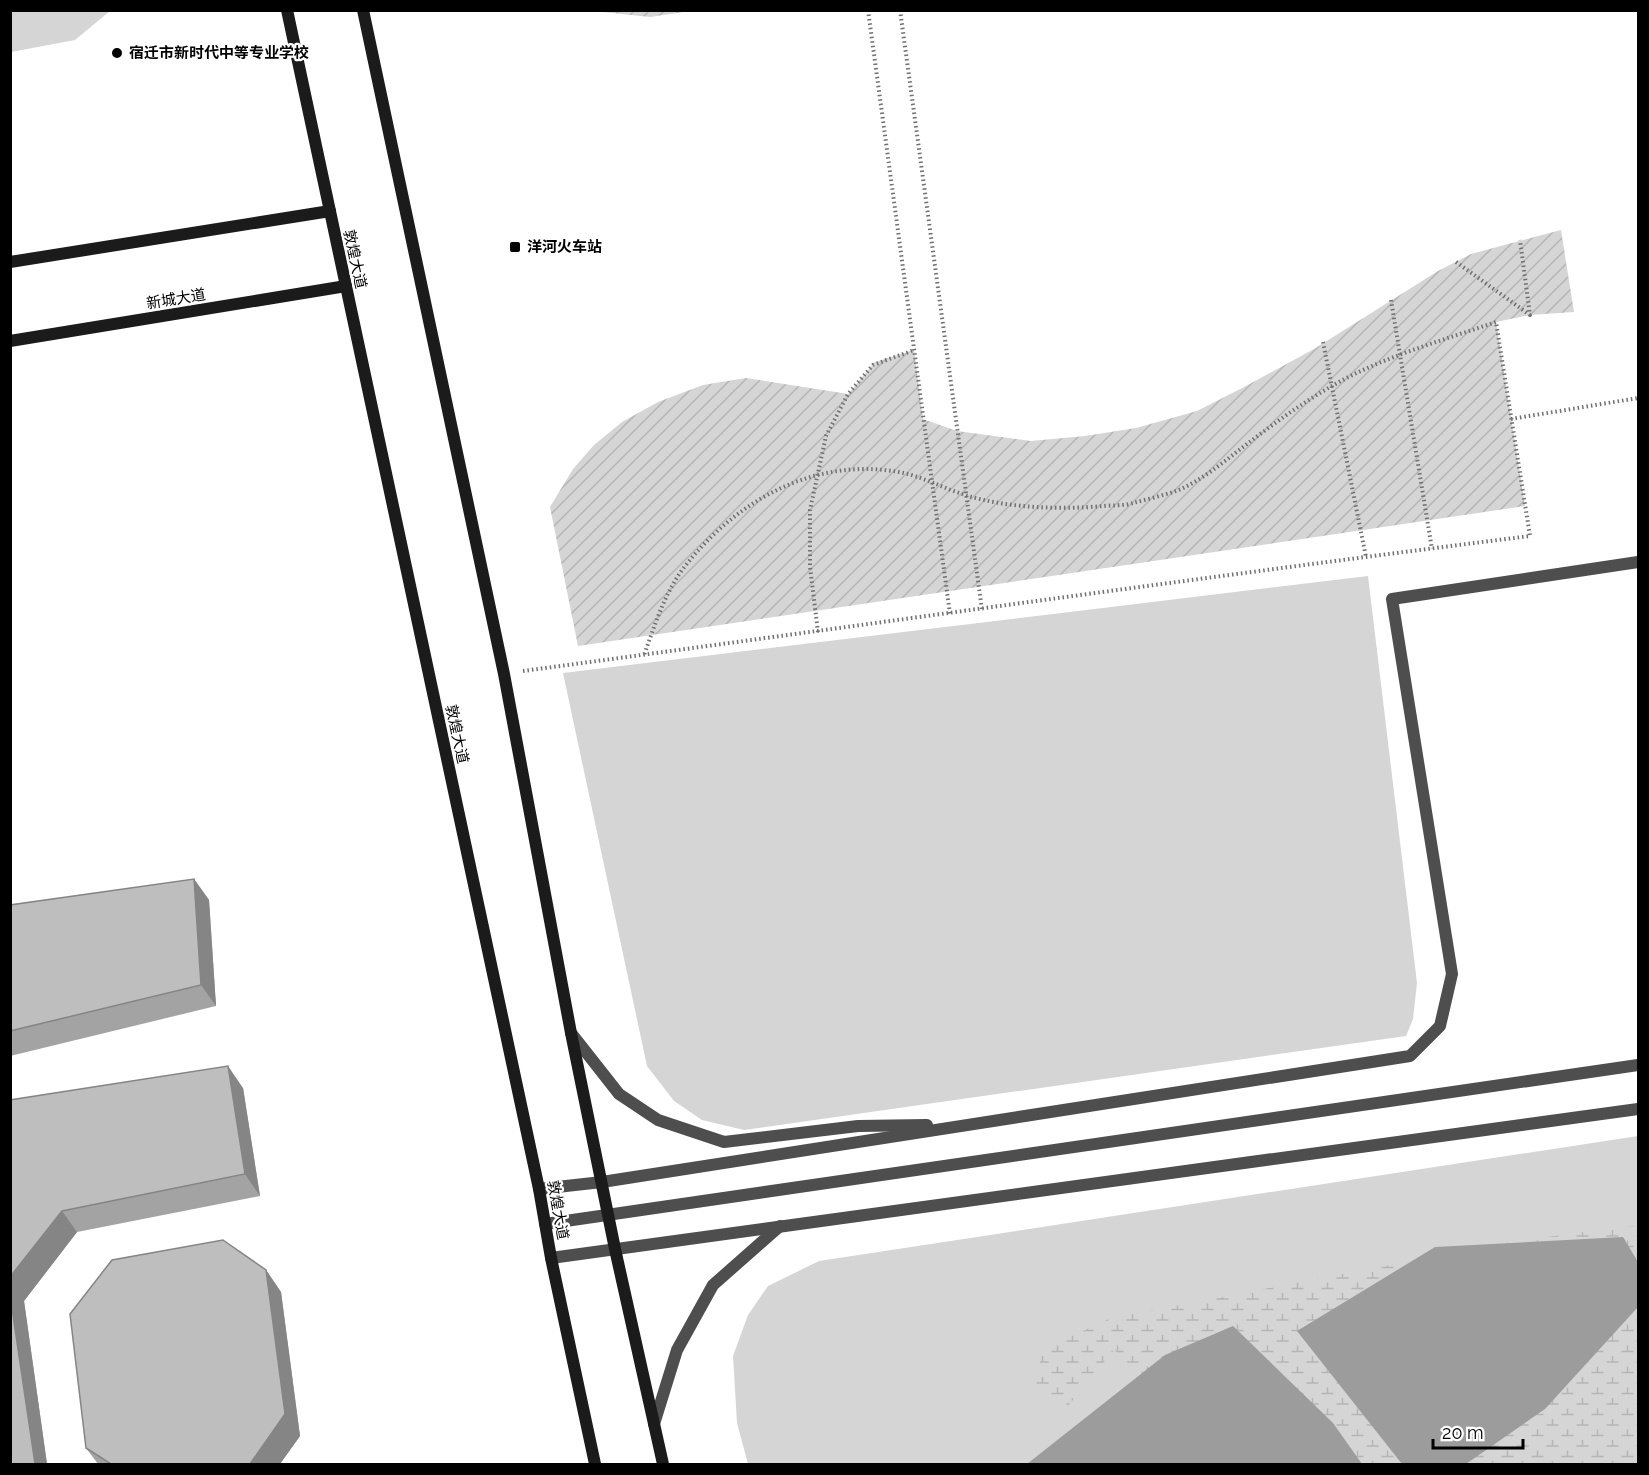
<svg xmlns="http://www.w3.org/2000/svg" width="1649" height="1475" viewBox="0 0 1649 1475" font-family="Raleway,'Noto Sans SC',sans-serif">
<style>
.green{fill:#d5d5d5}
.wetland{fill:url(#wetland-marsh)}
.garden{fill:url(#garden-furrows)}
.water{fill:#9c9c9c}
.lines{fill:none;stroke-linecap:round;stroke-linejoin:round}
.path{stroke:#707070;stroke-width:4;stroke-dasharray:1.5 3;stroke-linecap:butt}
.service{stroke:#4e4e4e;stroke-width:12}
.secondary{stroke:#1b1b1b;stroke-width:12}
.wall{fill:#a3a3a3}
.shaded-wall{fill:#858585}
.building{fill:#bebebe;stroke:#858585;stroke-width:1.5}
.poi-dot{fill:#000;stroke:#fff;stroke-width:2}
.labels{text-anchor:middle;dominant-baseline:central;stroke-width:4.5;stroke-linejoin:round;paint-order:stroke}
.poi-label{font-size:15px;font-weight:bold;fill:#000;stroke:#fff;text-anchor:start}
.street-label{font-size:15px;fill:#000;stroke:#fff}
</style>
<defs>
<pattern id="wetland-marsh" width="20" height="14" patternUnits="userSpaceOnUse" patternTransform="scale(1.5)"><rect width="20" height="14" fill="#d5d5d5"/><path d="M1 5h8M5 5V1M11 12h8M15 12V8" fill="none" stroke="#b5b5b5"/></pattern>
<pattern id="garden-furrows" width="10" height="10" patternUnits="userSpaceOnUse" patternTransform="scale(1.5)"><rect width="10" height="10" fill="#d5d5d5"/><path d="M-1 1l2-2M0 10L10 0M9 11l2-2" fill="none" stroke="#b5b5b5"/></pattern>
</defs>
<rect width="100%" height="100%" fill="#fff"/>
<g class="green">
<polygon points="11,10 110,10 110,11 75,40 11,52"/>
<polygon points="1368,576 1417,983 1413,1019 1406,1036 744,1130 702,1120 674,1101 647,1066 563,673"/>
<polygon points="1638,1136 1638,1464 748,1464 737,1423 733,1356 748,1315 768,1286 819,1261"/>
</g>
<polygon class="wetland" points="1638,1225 1638,1464 1080,1464 1147,1380 1114,1350 1063,1412 1035,1392 1042,1350 1111,1318 1517,1241"/>
<g class="garden">
<polygon points="593,11 691,11 650,17"/>
<polygon points="1561,230 1574,312 1530,315 1496,322 1525,506 578,646 550,507 573,469 594,445 622,422 658,402 703,385 746,378 848,394 875,362 914,350 923,419 957,431 1031,441 1085,436 1136,428 1197,411 1246,386 1314,349 1438,271 1471,254"/>
</g>
<g class="water">
<polygon points="1623,1237 1638,1262 1638,1307 1545,1409 1466,1464 1402,1464 1297,1331 1435,1247"/>
<polygon points="1233,1326 1333,1423 1362,1464 1027,1464 1165,1355"/>
</g>
<g class="lines">
<g class="path">
<polyline points="868,10 950,614"/>
<polyline points="900,10 982,610"/>
<polyline points="1456,262 1530,315 1520,240"/>
<polyline points="1391,300 1432,549"/>
<polyline points="1323,342 1366,557"/>
<polyline points="1511,419 1638,398"/>
<polyline points="818,632 810,567 810,510 826,436 848,394 873,365 914,350"/>
<path d="M523 671C858 626 1194 578 1530 536L1496 322C1438 342 1378 358 1325 390 1298 406 1272 425 1247 444 1226 460 1205 478 1181 489 1166 495 1148 499 1133 503 1124 506 1113 505 1103 506 1061 510 1006 508 965 495 943 488 921 476 899 472 815 457 737 500 686 565 665 591 655 625 644 655"/>
</g>
<g class="service">
<polyline points="571,1033 619,1094 658,1120 724,1142 858,1126 927,1125"/>
<polyline points="539,1189 602,1182 1410,1056 1440,1026 1452,974 1392,599 1638,562"/>
<polyline points="545,1224 1638,1065"/>
<polyline points="551,1258 1638,1109"/>
<polyline points="654,1424 677,1350 713,1285 780,1226"/>
</g>
<g class="secondary">
<polyline points="287,10 539,1189 551,1258 595,1464"/>
<polyline points="363,10 504,674 571,1033 615,1249 663,1464"/>
<polyline points="10,262 330,211"/>
<polyline points="10,341 346,286"/>
</g>
</g>
<g class="wall">
<polygon points="194,879 209,900 216,1006 10,1056 10,905"/>
<polygon points="243,1088 260,1196 77,1232 24,1301 47,1464 10,1464 10,1100"/>
<polygon points="266,1270 281,1292 300,1436 280,1464 98,1464 86,1448"/>
</g>
<g class="shaded-wall">
<polygon points="194,879 209,900 216,1006 201,985"/>
<polygon points="228,1066 243,1088 260,1196 245,1174"/>
<polygon points="62,1211 77,1232 24,1301 47,1464 35,1464 10,1295 10,1277"/>
<polygon points="266,1270 281,1292 300,1436 280,1464 250,1464"/>
</g>
<g class="building">
<polygon points="194,879 201,985 10,1031 10,905"/>
<polygon points="228,1066 245,1174 62,1211 10,1277 10,1100"/>
<polygon points="223,1240 266,1270 285,1414 250,1464 111,1464 86,1448 70,1314 112,1260"/>
<polygon points="10,1295 35,1464 10,1464"/>
</g>
<g class="poi-dot">
<circle cx="117" cy="53" r="6"/>
<rect x="509" y="241" width="12" height="12" rx="3"/>
</g>
<g class="labels">
<g class="poi-label">
<text x="129" y="53">宿迁市新时代中等专业学校</text>
<text x="527" y="247">洋河火车站</text>
</g>
<g class="street-label">
<text transform="translate(355 259) rotate(78)">敦煌大道</text>
<text transform="translate(176 299) rotate(-9)">新城大道</text>
<text transform="translate(457 734) rotate(78)">敦煌大道</text>
<text transform="translate(558 1210) rotate(80)">敦煌大道</text>
</g>
</g>
<rect width="1649" height="1475" fill="none" stroke="#000000" stroke-width="24"/>
<path d="M1433 1439v9h90v-9" fill="none" stroke="#000000" stroke-width="3"/>
<text x="1442" y="1439" font-size="18" fill="#000000" stroke="#ffffff" stroke-width="4.5" paint-order="stroke">20 m</text>
</svg>
